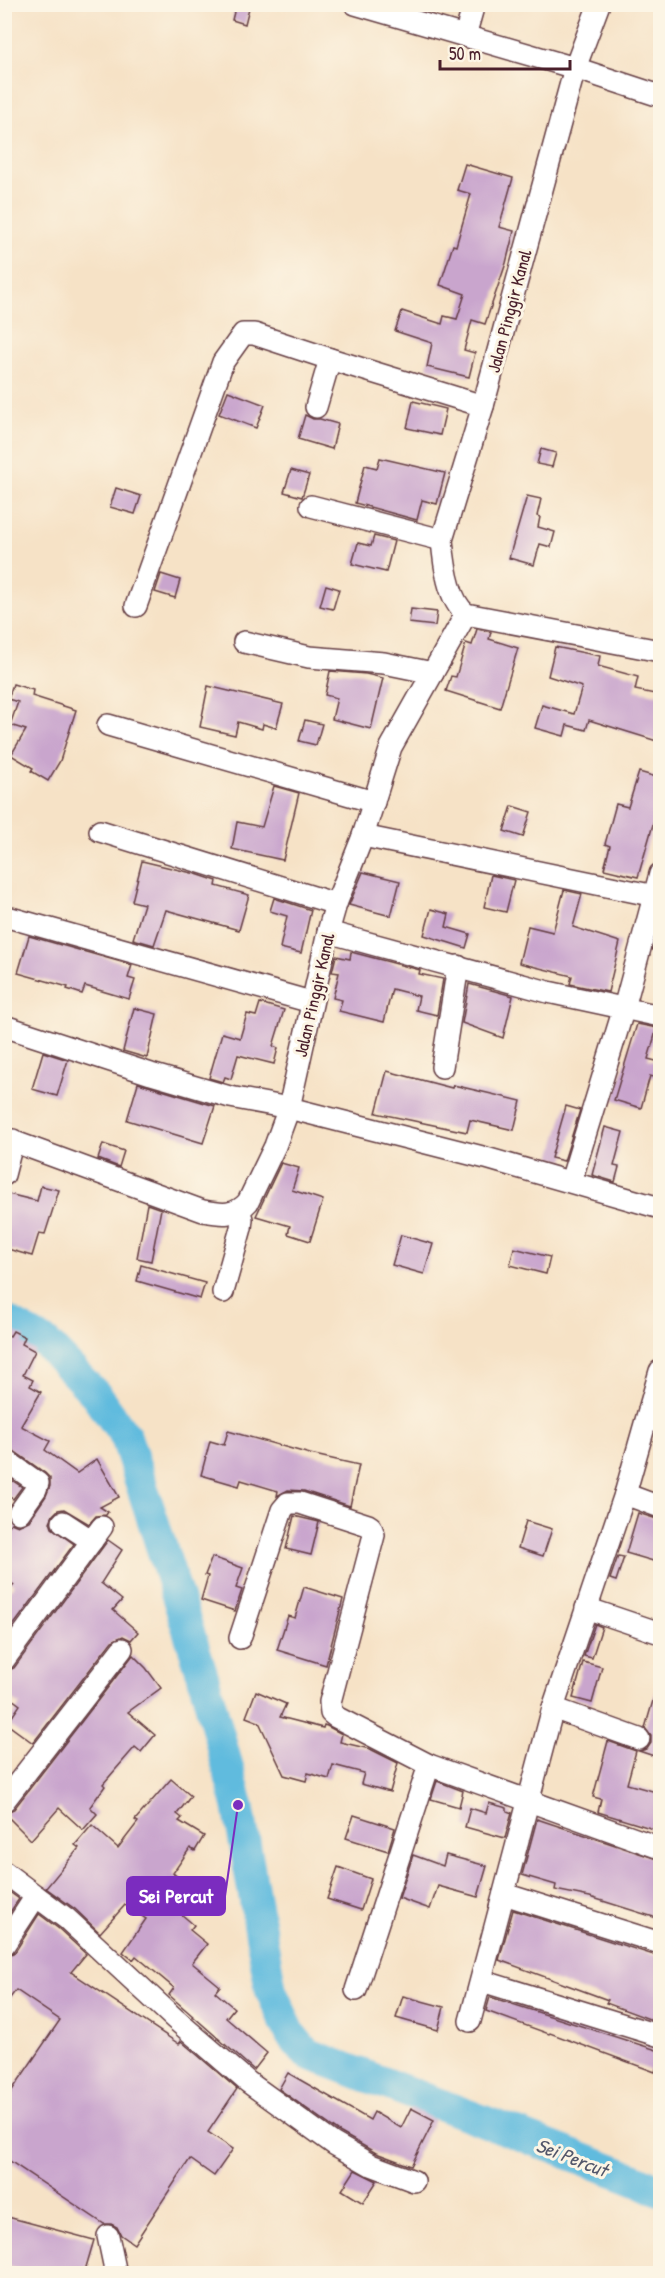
<svg xmlns="http://www.w3.org/2000/svg" width="665" height="2278" viewBox="0 0 665 2278" font-family="'Patrick Hand',sans-serif">
<style>
.lines{fill:none;stroke-linecap:round;stroke-linejoin:round}
.river{stroke:#60bbde;stroke-width:32}
.building{fill:#c9a5cd}
.minor-casing{stroke:#643c42;stroke-width:24}
.minor{stroke:#fff;stroke-width:21}
.labels{text-anchor:middle;dominant-baseline:central;stroke-width:6;stroke-linejoin:round;paint-order:stroke}
.street-label{font-size:18px;fill:#4a1f2b;stroke:#fcf5e5}
.water-label{font-size:20px;font-style:italic;fill:#52566a;stroke:#fcf5e5}
.leader{fill:none;stroke:#7b2cbf;stroke-width:2}
.callout-dot{fill:#7b2cbf;stroke:#fcf5e5;stroke-width:2}
.callout{fill:#7b2cbf;stroke:#7b2cbf;stroke-width:2}
.callout-label{font-size:20px;text-anchor:middle;font-weight:bold;fill:#fff}
</style>
<rect width="100%" height="100%" fill="#fcf5e5"/>
<filter id="ink" filterUnits="userSpaceOnUse"><feTurbulence type="fractalNoise" baseFrequency=".0167" numOctaves="2"/><feDisplacementMap in="SourceGraphic" scale="12" xChannelSelector="R" yChannelSelector="G"/><feConvolveMatrix kernelMatrix="1 2 1 2 8 2 1 2 1" color-interpolation-filters="sRGB"/></filter>
<filter id="wash" filterUnits="userSpaceOnUse"><feTurbulence type="fractalNoise" baseFrequency=".008" numOctaves="4" result="noise"/><feDisplacementMap in="SourceGraphic" scale="24" xChannelSelector="R" yChannelSelector="G"/><feGaussianBlur stdDeviation="1.35" result="paint"/><feColorMatrix in="noise" values="0 0 0 0 0 0 0 0 0 0 0 0 0 0 0 0 0 1.4 0 .05"/><feComposite in="paint" operator="in"/></filter>
<g filter="url(#wash)">
<rect width="100%" height="100%" fill="#f6e2c6"/>
<g class="lines">
<polyline class="river" points="4,1320 46,1343 96,1395 126,1437 202,1673 238,1805 271,1991 291,2035 306,2053 635,2179 660,2191"/>
</g>
<g id="blocks">
<g class="building">
<polygon points="236,4 250,4 245,24 232,20"/>
<polygon points="465,164 513,178 499,227 514,231 506,263 485,324 472,320 464,350 475,353 469,377 427,367 432,343 395,331 402,311 442,324 444,316 457,319 465,294 440,285 453,245 456,246 471,194 457,190"/>
<polygon points="228,391 265,405 256,428 219,414"/>
<polygon points="413,401 446,409 440,435 407,428"/>
<polygon points="305,415 313,419 320,419 338,424 332,449 298,439"/>
<polygon points="541,449 556,453 552,467 537,464"/>
<polygon points="380,458 445,473 437,504 422,500 417,520 355,503 365,465 377,468"/>
<polygon points="291,470 309,475 302,497 284,492"/>
<polygon points="116,488 141,496 135,514 110,507"/>
<polygon points="527,496 541,499 537,516 540,517 538,527 555,532 551,547 540,544 534,565 509,558"/>
<polygon points="374,536 394,541 386,572 352,564 358,543 371,546"/>
<polygon points="161,574 180,580 175,598 155,592"/>
<polygon points="326,585 339,589 333,609 320,606"/>
<polygon points="411,609 437,612 435,626 409,623"/>
<polygon points="477,629 491,632 489,639 518,648 500,708 446,691 451,676 456,677 466,643 472,645"/>
<polygon points="555,647 600,656 598,666 638,677 635,690 660,695 660,742 589,720 586,730 567,725 564,736 535,728 542,705 574,714 582,687 548,676"/>
<polygon points="330,671 366,674 383,678 371,729 332,719 337,698 325,695"/>
<polygon points="13,684 33,690 32,696 76,710 60,761 48,781 31,771 33,768 11,755 26,730 10,725 18,702 8,699"/>
<polygon points="208,686 283,704 276,728 263,724 262,729 238,722 235,735 200,727"/>
<polygon points="305,720 322,724 316,745 299,741"/>
<polygon points="639,772 660,778 660,815 656,814 638,877 604,869 610,846 605,844 616,804 628,807"/>
<polygon points="274,786 299,793 283,860 232,849 237,822 262,827"/>
<polygon points="512,806 531,812 523,837 504,831"/>
<polygon points="142,861 196,874 217,881 216,886 249,895 239,930 166,910 154,945 133,939 144,904 132,901"/>
<polygon points="363,872 400,881 391,916 349,905"/>
<polygon points="491,875 514,880 506,912 484,907"/>
<polygon points="564,890 582,894 573,927 620,942 608,992 570,984 572,976 519,963 528,926 553,932"/>
<polygon points="274,898 311,910 301,953 280,948 287,916 270,911"/>
<polygon points="431,909 449,914 446,927 470,934 466,948 424,935"/>
<polygon points="660,921 660,951 653,950"/>
<polygon points="29,936 132,965 128,978 135,980 129,999 85,986 82,994 67,989 68,987 18,973"/>
<polygon points="351,952 420,970 419,974 443,979 437,1015 416,1010 419,996 392,989 384,1022 339,1011 342,1000 333,998 339,973 332,972 336,956 350,959"/>
<polygon points="469,984 513,996 503,1038 462,1023"/>
<polygon points="260,1003 284,1010 273,1046 278,1048 274,1064 238,1055 231,1079 225,1077 223,1082 209,1078 222,1033 240,1038 247,1014 256,1016"/>
<polygon points="134,1008 157,1014 147,1058 123,1051"/>
<polygon points="637,1024 657,1028 648,1059 660,1062 660,1079 650,1076 641,1108 614,1100"/>
<polygon points="43,1052 68,1060 57,1096 32,1089"/>
<polygon points="387,1071 452,1088 453,1085 521,1101 514,1130 470,1120 467,1132 376,1113"/>
<polygon points="138,1083 215,1106 203,1143 127,1120"/>
<polygon points="566,1106 580,1110 564,1161 551,1158"/>
<polygon points="605,1127 623,1132 614,1166 619,1167 615,1182 592,1175"/>
<polygon points="103,1144 124,1151 119,1167 98,1159"/>
<polygon points="281,1163 299,1168 292,1190 323,1200 310,1241 288,1234 290,1226 256,1216"/>
<polygon points="41,1186 59,1190 45,1234 39,1233 32,1256 4,1248 4,1193 37,1201"/>
<polygon points="147,1204 161,1209 151,1261 137,1258"/>
<polygon points="401,1235 433,1244 424,1274 392,1265"/>
<polygon points="514,1248 550,1257 546,1274 510,1265"/>
<polygon points="141,1265 205,1283 200,1299 137,1281"/>
<polygon points="13,1331 25,1337 22,1344 35,1351 23,1375 33,1380 30,1386 41,1392 21,1426 50,1441 45,1450 77,1473 97,1459 119,1497 100,1507 108,1512 106,1515 96,1516 89,1524 64,1509 58,1510 53,1515 50,1522 52,1528 74,1544 4,1638 4,1596 14,1585 4,1578 4,1532 11,1523 18,1526 29,1521 46,1496 50,1486 50,1478 45,1473 11,1449 4,1446 4,1333 10,1336"/>
<polygon points="228,1431 310,1454 359,1465 350,1506 304,1491 288,1490 277,1496 278,1491 241,1480 239,1486 201,1475 210,1441 224,1445"/>
<polygon points="4,1475 22,1487 13,1499 4,1494"/>
<polygon points="638,1513 660,1520 660,1563 626,1553"/>
<polygon points="294,1516 319,1522 311,1555 286,1549"/>
<polygon points="526,1521 552,1529 543,1556 518,1548"/>
<polygon points="108,1540 122,1550 101,1583 122,1600 113,1610 138,1632 131,1640 123,1636 112,1641 33,1743 7,1724 20,1705 4,1693 4,1672 14,1668"/>
<polygon points="618,1556 624,1557 616,1581 610,1579"/>
<polygon points="212,1557 243,1568 236,1588 242,1590 235,1611 201,1600 208,1576 205,1575"/>
<polygon points="304,1587 343,1599 326,1665 277,1650 288,1616 295,1618"/>
<polygon points="595,1624 602,1627 592,1658 584,1656"/>
<polygon points="133,1655 146,1668 161,1688 128,1712 155,1735 141,1752 135,1747 103,1784 105,1786 90,1807 97,1814 83,1830 59,1808 31,1840 4,1813 14,1809"/>
<polygon points="583,1662 602,1667 592,1703 573,1698"/>
<polygon points="657,1687 660,1688 660,1758 639,1751 647,1749 651,1743 651,1736 645,1728"/>
<polygon points="256,1691 286,1704 280,1717 323,1728 324,1725 327,1726 342,1734 340,1742 370,1749 398,1763 390,1792 361,1784 364,1773 333,1765 329,1779 308,1773 306,1781 284,1775 259,1722 246,1717"/>
<polygon points="608,1741 636,1751 627,1784 660,1793 660,1831 598,1812 601,1799 593,1797"/>
<polygon points="171,1779 191,1796 177,1814 182,1818 179,1821 204,1836 195,1851 190,1848 173,1873 190,1887 174,1908 194,1925 190,1930 207,1944 192,1963 220,1986 215,1992 234,2008 226,2018 267,2053 254,2070 169,1995 174,1988 136,1956 133,1960 123,1952 146,1919 125,1905 100,1933 75,1909 46,1888 79,1848 75,1845 92,1825 118,1848 138,1822 135,1820"/>
<polygon points="437,1781 463,1791 459,1807 431,1799"/>
<polygon points="489,1803 507,1808 507,1811 512,1813 505,1838 465,1827 470,1808 486,1813"/>
<polygon points="354,1815 395,1828 388,1851 346,1838"/>
<polygon points="537,1819 660,1860 660,1919 590,1897 555,1890 556,1885 522,1875"/>
<polygon points="413,1855 443,1866 446,1855 487,1866 478,1897 438,1886 430,1909 399,1898"/>
<polygon points="338,1867 371,1879 361,1910 327,1899"/>
<polygon points="4,1888 19,1899 4,1921"/>
<polygon points="513,1910 660,1957 660,2023 606,2003 608,2000 499,1960"/>
<polygon points="39,1914 59,1929 86,1954 71,1972 179,2044 181,2041 237,2089 208,2132 233,2149 214,2176 190,2159 134,2244 121,2235 117,2227 111,2224 104,2224 4,2157 4,2102 60,2020 16,1990 4,2006 4,1958 15,1952"/>
<polygon points="403,1996 444,2007 438,2030 396,2018"/>
<polygon points="490,1997 660,2051 660,2059 655,2072 550,2033 549,2034 486,2011"/>
<polygon points="288,2073 370,2120 374,2112 401,2128 411,2108 434,2120 411,2166 376,2153 341,2133 279,2089"/>
<polygon points="355,2170 377,2181 363,2203 342,2190"/>
<polygon points="4,2216 94,2240 84,2274 35,2274 4,2265"/>
</g>
</g>
</g>
<g filter="url(#ink)">
<use href="#blocks" fill-opacity="0" stroke="#643c42" stroke-width="1.5"/>
<g class="lines">
<defs>
<g id="minor">
<polyline points="355,4 575,68 660,96"/>
<path d="M599 4 575 68 483 406 442 540C444 563 448 600 466 614L660 651"/>
<polyline points="465,36 474,4"/>
<polyline points="316,407 330,359"/>
<polyline points="311,506 442,540"/>
<polyline points="136,606 223,362 243,334 254,334 330,359 483,406"/>
<polyline points="244,642 309,657 384,663 433,673"/>
<polyline points="108,725 374,802"/>
<polyline points="100,831 336,904"/>
<polyline points="363,836 660,897"/>
<polyline points="4,916 311,1002"/>
<polyline points="328,932 548,992 660,1016"/>
<polyline points="4,1026 151,1074 230,1097 289,1108 486,1158 660,1208"/>
<polyline points="442,1067 458,966"/>
<path d="M4 1138 203 1211C220 1214 235 1217 248 1202L275 1146 289 1108 328 932 336 904 363 836 391 747 466 614"/>
<polyline points="4,1175 13,1140"/>
<polyline points="571,1181 624,1008 660,874"/>
<polyline points="223,1292 241,1228 242,1219 239,1210"/>
<polyline points="4,1459 38,1483 36,1489 19,1513"/>
<polyline points="625,1494 660,1507"/>
<polyline points="63,1522 92,1541"/>
<polyline points="586,1608 660,1633"/>
<polyline points="240,1638 282,1510 288,1503 300,1503 368,1525 371,1527 374,1535 330,1702 331,1713 336,1717 429,1765 660,1848"/>
<polyline points="4,1660 102,1527"/>
<polyline points="553,1708 639,1739"/>
<polyline points="4,1801 122,1649"/>
<polyline points="4,1872 36,1896 4,1945"/>
<polyline points="504,1894 660,1943"/>
<polyline points="36,1896 67,1919 175,2019 248,2082 334,2144 371,2165 414,2181"/>
<polyline points="482,1981 660,2036"/>
<polyline points="356,1990 429,1765"/>
<polyline points="470,2021 553,1708 625,1494 660,1371"/>
<polyline points="108,2236 116,2274"/>
</g>
</defs>
<use href="#minor" class="minor-casing"/>
<use href="#minor" class="minor"/>
</g>
</g>
<g class="labels">
<g class="street-label">
<text transform="translate(509 311) rotate(-75)">Jalan Pinggir Kanal</text>
<text transform="translate(314 995) rotate(-77)">Jalan Pinggir Kanal</text>
</g>
<g class="water-label">
<text transform="translate(572 2157) rotate(21)">Sei Percut</text>
</g>
</g>
<path class="leader" d="M238 1805L225 1896"/>
<circle class="callout-dot" cx="238" cy="1805" r="6"/>
<rect class="callout" x="127" y="1877" width="98" height="38" rx="6"/>
<g class="callout-label">
<text x="176" y="1903">Sei Percut</text>
</g>
<rect width="665" height="2278" fill="none" stroke="#fcf5e5" stroke-width="24"/>
<path d="M440 60v9h130v-9" fill="none" stroke="#4a1f2b" stroke-width="3"/>
<text x="449" y="60" font-size="18" fill="#4a1f2b" stroke="#fcf5e5" stroke-width="4.5" paint-order="stroke">50 m</text>
</svg>
